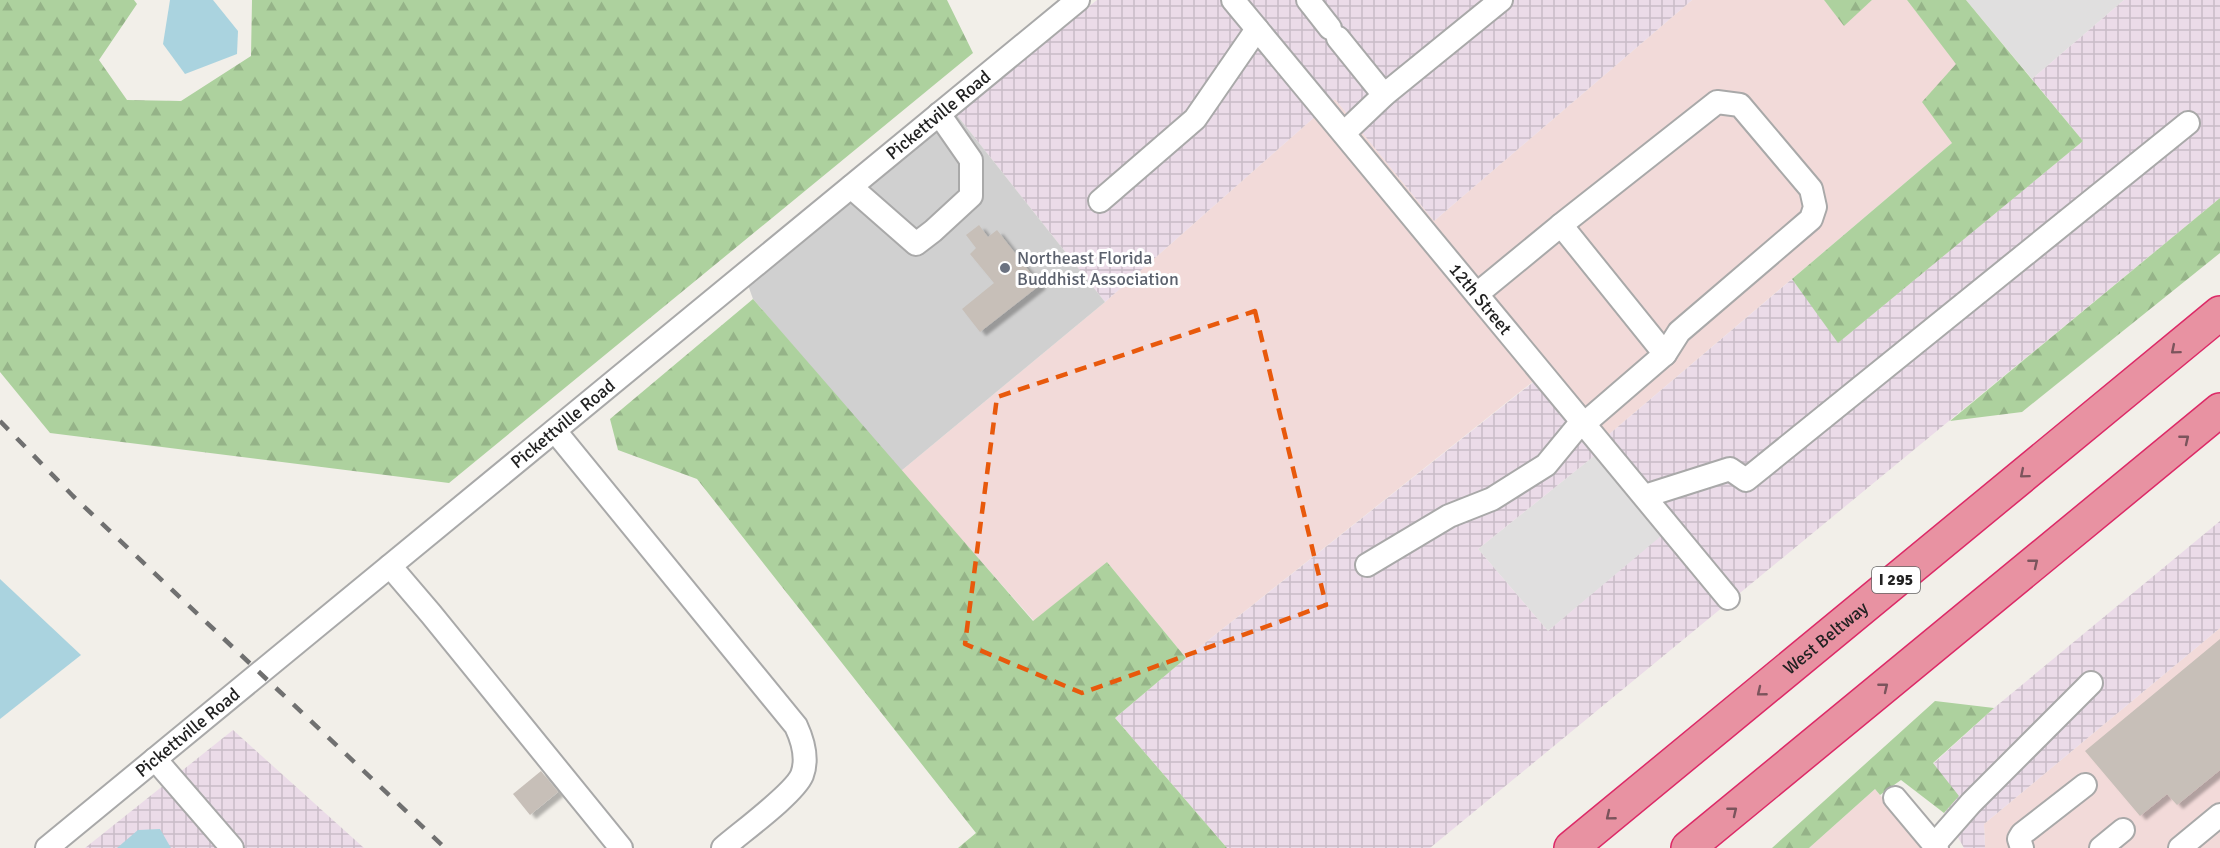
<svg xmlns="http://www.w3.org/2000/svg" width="2220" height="848" viewBox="0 0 2220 848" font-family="Signika,sans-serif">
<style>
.residential{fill:#e0dfdf}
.commercial{fill:#f2dad9}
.industrial{fill:url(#industrial-grid);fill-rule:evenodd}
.religious{fill:#d0d0d0}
.forest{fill:url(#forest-firs)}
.water{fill:#aad3df}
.building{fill:#c7bfb8;filter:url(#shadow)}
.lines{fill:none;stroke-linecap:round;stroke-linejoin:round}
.minor-casing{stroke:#a9a9a9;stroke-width:26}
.highway-casing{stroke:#dc2a67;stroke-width:36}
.minor{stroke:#fff;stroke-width:22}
.highway{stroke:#e892a2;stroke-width:33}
.rail{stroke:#707070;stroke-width:4.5;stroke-dasharray:12 12;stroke-linecap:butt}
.oneway{stroke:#7b545c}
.marked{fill:none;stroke:#e8590c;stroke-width:4.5;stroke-dasharray:12 8;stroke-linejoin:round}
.worship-dot{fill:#6b7280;stroke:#fff;stroke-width:2}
.labels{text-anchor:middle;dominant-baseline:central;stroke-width:6;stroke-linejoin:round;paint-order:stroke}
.shield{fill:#fff;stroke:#646464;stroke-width:1.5}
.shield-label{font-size:16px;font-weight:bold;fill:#222}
.street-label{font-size:18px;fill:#222;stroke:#fff}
.worship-label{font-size:18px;fill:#5b616d;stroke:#fff;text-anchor:start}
</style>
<defs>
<pattern id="industrial-grid" width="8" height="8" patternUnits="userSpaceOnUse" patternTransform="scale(1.5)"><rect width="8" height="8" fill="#ebdbe8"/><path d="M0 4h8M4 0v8" fill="none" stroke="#c9bcc7"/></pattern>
<pattern id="forest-firs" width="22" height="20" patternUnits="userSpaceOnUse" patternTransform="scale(1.5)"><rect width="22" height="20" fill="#add19e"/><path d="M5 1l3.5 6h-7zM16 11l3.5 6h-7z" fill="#95b388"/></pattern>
<filter id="shadow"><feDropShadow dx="6" dy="4" stdDeviation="1.5" flood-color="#0004"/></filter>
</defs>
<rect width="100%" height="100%" fill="#f2efe9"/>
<g class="residential">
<polygon points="1966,0 2124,0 2032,79"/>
<polygon points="1599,452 1667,532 1548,631 1478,549"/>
</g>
<g class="commercial">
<polygon points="1692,0 1824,0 1844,25 1872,0 1907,0 1957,64 1952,143 1607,436 1550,368 1186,658 1107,562 1034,621 901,471 1105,302 1335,99 1434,221"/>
<polygon points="2220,628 2220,848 1985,848 1984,824"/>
<polygon points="1875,789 1924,848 1809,848"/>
</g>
<g class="industrial">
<polygon points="1097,0 1692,0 1434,221 1335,99 1105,302 956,114"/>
<path d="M2124 0H2220V198L1430 848H1227L1115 718 1186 658 1551 368 1607 436 1792 279 1839 342 2083 141 2032 79ZM1599 452 1667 531 1548 631 1478 549Z"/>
<polygon points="2220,521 2220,628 1984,824 1985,848 1964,848 1944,813 1958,796 1933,764 1994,708"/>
<polygon points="233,730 364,848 85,848"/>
</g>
<polygon class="religious" points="956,114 1105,302 901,471 753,299 748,285"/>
<g class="forest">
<polygon points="0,0 134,0 137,4 99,60 127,100 181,101 251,56 252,0 947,0 973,53 449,483 50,433 0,372"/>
<polygon points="1824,0 1872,0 1844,26"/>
<polygon points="1907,0 1966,0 2083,141 1838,343 1792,279 1952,143 1922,102 1956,64"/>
<polygon points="2220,198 2220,253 2022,412 1950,421"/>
<polygon points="753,299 1033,621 1107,562 1186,658 1115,718 1227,848 958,848 976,833 697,479 618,450 610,419"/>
<polygon points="1935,701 1994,708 1933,763 1959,796 1944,813 1901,780 1880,795 1875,789 1809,848 1772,848"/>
</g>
<g class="water">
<polygon points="170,0 213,0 238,31 237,54 185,74 163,44"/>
<polygon points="0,579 81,655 0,719"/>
<polygon points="160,829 171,848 117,848 138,830"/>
</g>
<g class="building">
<polygon points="979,225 988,237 997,230 1040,285 980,332 962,309 994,283 970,254 976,248 966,235"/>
<polygon points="2220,639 2220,770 2177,805 2167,794 2140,816 2085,751"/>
<polygon points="541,771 558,792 530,815 513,794"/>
</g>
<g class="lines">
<defs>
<g id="minor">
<path id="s1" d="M1233 0 1728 598"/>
<polyline points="1308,0 1330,28"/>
<polyline points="1338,38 1384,95"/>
<polyline points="1344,133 1384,95 1501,0"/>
<polyline points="851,187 916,244 933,231 971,196 971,160 939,114"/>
<polyline points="1100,201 1195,119 1257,29"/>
<polyline points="1561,225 1717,102 1740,105 1811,189 1815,207 1811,219 1679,332 1665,354"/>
<polyline points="1477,294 1561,225 1665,354 1585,423"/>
<path d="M555 431 796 726C803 741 808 759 802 775 794 794 740 833 723 848"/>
<polyline points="1645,496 1730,469 1746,480 2188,123"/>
<polyline points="1367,565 1449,516 1492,499 1546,465 1583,420"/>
<polyline points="390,566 431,614 621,848"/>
<polyline points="155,759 232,848"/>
<polyline points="1895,798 1937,848"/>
<polyline points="1934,845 1971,803 2091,683"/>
<path id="s2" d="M47 848 1078 0"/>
<polyline points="2022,848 2019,839 2022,834 2085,785"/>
<polyline points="2101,848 2123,830"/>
<polyline points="2180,848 2220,815"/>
</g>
<g id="highway">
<path id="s3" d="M1571 848 2220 313"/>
<polyline points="1688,848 2220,410"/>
</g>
</defs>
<use href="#minor" class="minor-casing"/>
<use href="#highway" class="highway-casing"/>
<use href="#minor" class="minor"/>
<use href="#highway" class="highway"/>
<polyline class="rail" points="0,421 73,496 445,848"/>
</g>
<defs><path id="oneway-chevron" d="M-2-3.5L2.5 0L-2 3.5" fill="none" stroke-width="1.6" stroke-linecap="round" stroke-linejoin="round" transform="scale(1.5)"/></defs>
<g class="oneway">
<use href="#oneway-chevron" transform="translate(2175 350) rotate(140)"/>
<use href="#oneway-chevron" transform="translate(2185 439) rotate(-39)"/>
<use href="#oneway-chevron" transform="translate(2024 474) rotate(140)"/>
<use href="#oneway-chevron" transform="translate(2034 563) rotate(-39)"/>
<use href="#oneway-chevron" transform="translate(1884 687) rotate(-39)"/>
<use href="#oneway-chevron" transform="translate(1761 692) rotate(141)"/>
<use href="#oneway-chevron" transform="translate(1733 811) rotate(-39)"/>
<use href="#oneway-chevron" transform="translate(1610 816) rotate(141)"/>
</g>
<path class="marked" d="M1255 311 1326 605 1082 693 965 644 997 397Z"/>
<circle class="worship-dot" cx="1005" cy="268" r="6"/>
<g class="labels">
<rect class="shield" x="1872" y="567" width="48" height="26" rx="4.5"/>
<g class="shield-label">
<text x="1896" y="580">I 295</text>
</g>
<g class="street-label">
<text stroke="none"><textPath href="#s2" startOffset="1154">Pickettville Road</textPath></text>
<text stroke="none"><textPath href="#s1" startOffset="388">12th Street</textPath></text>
<text stroke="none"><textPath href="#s2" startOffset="668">Pickettville Road</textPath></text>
<text stroke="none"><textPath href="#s3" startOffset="330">West Beltway</textPath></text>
<text stroke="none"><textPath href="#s2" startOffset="182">Pickettville Road</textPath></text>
</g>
<g class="worship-label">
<text x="1017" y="258">Northeast Florida<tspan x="1017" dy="21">Buddhist Association</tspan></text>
</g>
</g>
</svg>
